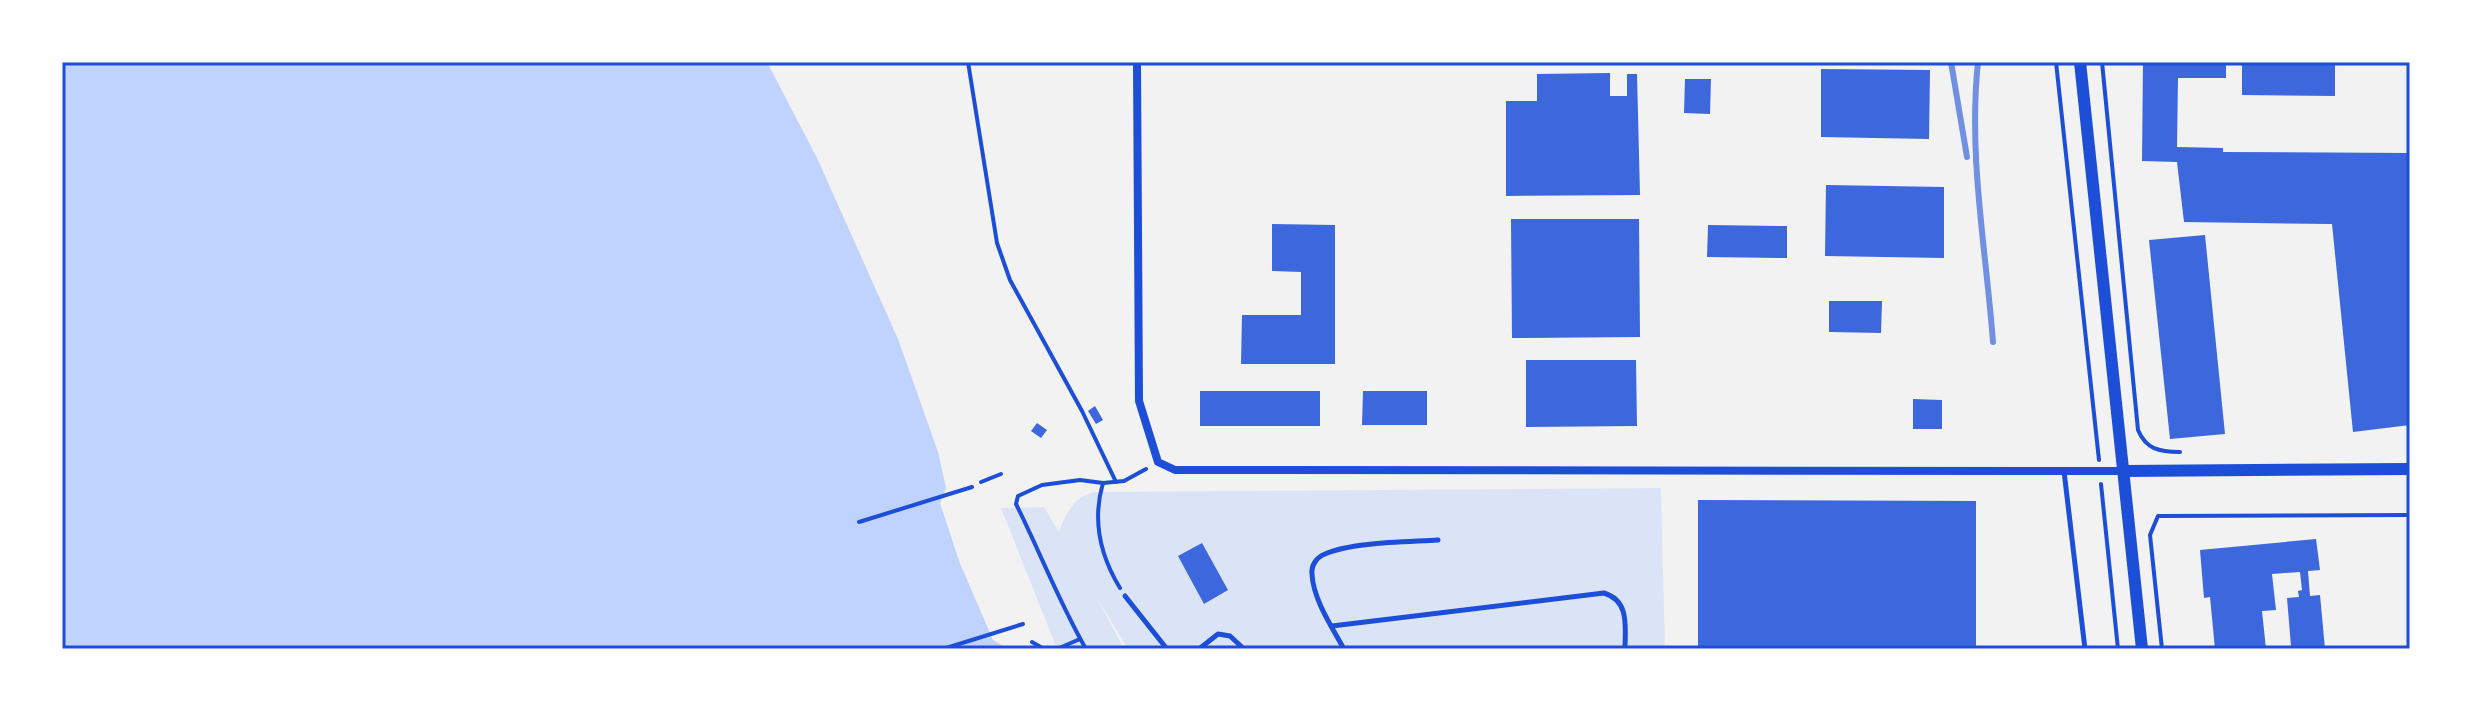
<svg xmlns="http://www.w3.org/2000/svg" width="2472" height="711" viewBox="0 0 2472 711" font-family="'Libre Baskerville',serif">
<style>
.green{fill:#dbe4f7}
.water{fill:#bfd3fe}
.building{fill:#3d67dc}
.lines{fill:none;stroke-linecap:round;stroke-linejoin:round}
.path{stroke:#1d4ed8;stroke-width:4}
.service{stroke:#1d4ed8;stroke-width:5}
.minor{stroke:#1d4ed8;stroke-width:8}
.tertiary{stroke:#1d4ed8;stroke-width:12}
.rail{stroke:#7290e2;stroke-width:6}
.neatline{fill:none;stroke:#1d4ed8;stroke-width:3}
</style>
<rect width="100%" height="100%" fill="#f2f2f2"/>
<path class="green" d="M1661 488 1665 649H1128L1097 598 1124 649H1057L1001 508 1044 507 1059 532C1065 515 1074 497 1093 492Z"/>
<polygon class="water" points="62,62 767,62 817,158 898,339 938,452 946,488 940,503 959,561 993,640 1008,649 62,649"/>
<g class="building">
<polygon points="2143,62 2226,62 2226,78 2178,78 2177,147 2223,148 2223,152 2410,153 2410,425 2353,432 2332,224 2184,222 2177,162 2142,161"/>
<polygon points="2242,62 2335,62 2335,96 2242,95"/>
<polygon points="1821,69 1930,70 1929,139 1821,137"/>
<polygon points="1610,73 1610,96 1627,96 1627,74 1637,74 1640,195 1506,196 1506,101 1537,101 1537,74"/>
<polygon points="1685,79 1711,79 1710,114 1684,113"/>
<polygon points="1826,185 1944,187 1944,258 1825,256"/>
<polygon points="1511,219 1639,219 1640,337 1512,338"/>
<polygon points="1272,224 1335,225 1335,364 1241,364 1242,315 1301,315 1301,272 1272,271"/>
<polygon points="1708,225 1787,226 1787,258 1707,257"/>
<polygon points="2205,235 2225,434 2170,439 2149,240"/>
<polygon points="1829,301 1882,301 1881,333 1829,332"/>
<polygon points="1526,360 1636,360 1637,426 1526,427"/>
<rect x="1200" y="391" width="120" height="35"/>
<polygon points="1363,391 1427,391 1427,425 1362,425"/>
<polygon points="1913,399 1942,400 1942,429 1913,429"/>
<polygon points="1095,406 1103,420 1096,424 1088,411"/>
<polygon points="1037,423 1047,430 1041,438 1031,431"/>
<polygon points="1698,500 1976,501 1976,649 1698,649"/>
<polygon points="2316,539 2320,570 2308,571 2310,596 2320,595 2325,649 2297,649 2296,646 2291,646 2287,598 2299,597 2298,591 2302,590 2300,572 2272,574 2276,610 2262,611 2266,649 2215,649 2210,597 2204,598 2200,550"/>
<polygon points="1202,543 1228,590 1204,604 1178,556"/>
</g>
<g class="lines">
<g class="path">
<polyline points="968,62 997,243 1010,280 1082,411 1116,482"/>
<polyline points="2056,62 2099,460"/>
<path d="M2102 62 2138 430C2146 449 2159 452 2180 452"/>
<polyline points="981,482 1001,474"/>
<path d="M1103 483C1092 520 1100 555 1120 588"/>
<polyline points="2101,484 2118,649"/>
<polyline points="859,522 972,487"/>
<polyline points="1032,642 1044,649"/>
<polyline points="943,649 1023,624"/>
<polyline points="1057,649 1080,639"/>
<path d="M1086 649C1059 602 1040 552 1016 504L1018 496 1042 485 1080 480 1103 483 1124 481 1146 469"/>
<polyline points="2162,649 2150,535 2158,516 2410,515"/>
</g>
<g class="service">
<polyline points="2064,471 2085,649"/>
<polyline points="1125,596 1167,649"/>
<path d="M1332 626 1604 593C1630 601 1625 627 1625 649"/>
<polyline points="1199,649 1218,634 1230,636 1244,649"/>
<path d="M1344 649C1332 627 1313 599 1312 574 1311 565 1317 557 1325 554 1351 542 1408 542 1438 540"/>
</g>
<polyline class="minor" points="1137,62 1139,401 1158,462 1175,470 2123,471"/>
<g class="tertiary">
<polyline points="2080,62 2142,649"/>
<polyline points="2123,471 2410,469"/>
</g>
<g class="rail">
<polyline points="1951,62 1967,157"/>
<path d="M1978 62C1968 156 1986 249 1993 342"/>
</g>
</g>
<rect width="2472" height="711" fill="none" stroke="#ffffff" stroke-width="128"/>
<rect x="64" y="64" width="2344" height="583" class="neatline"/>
</svg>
